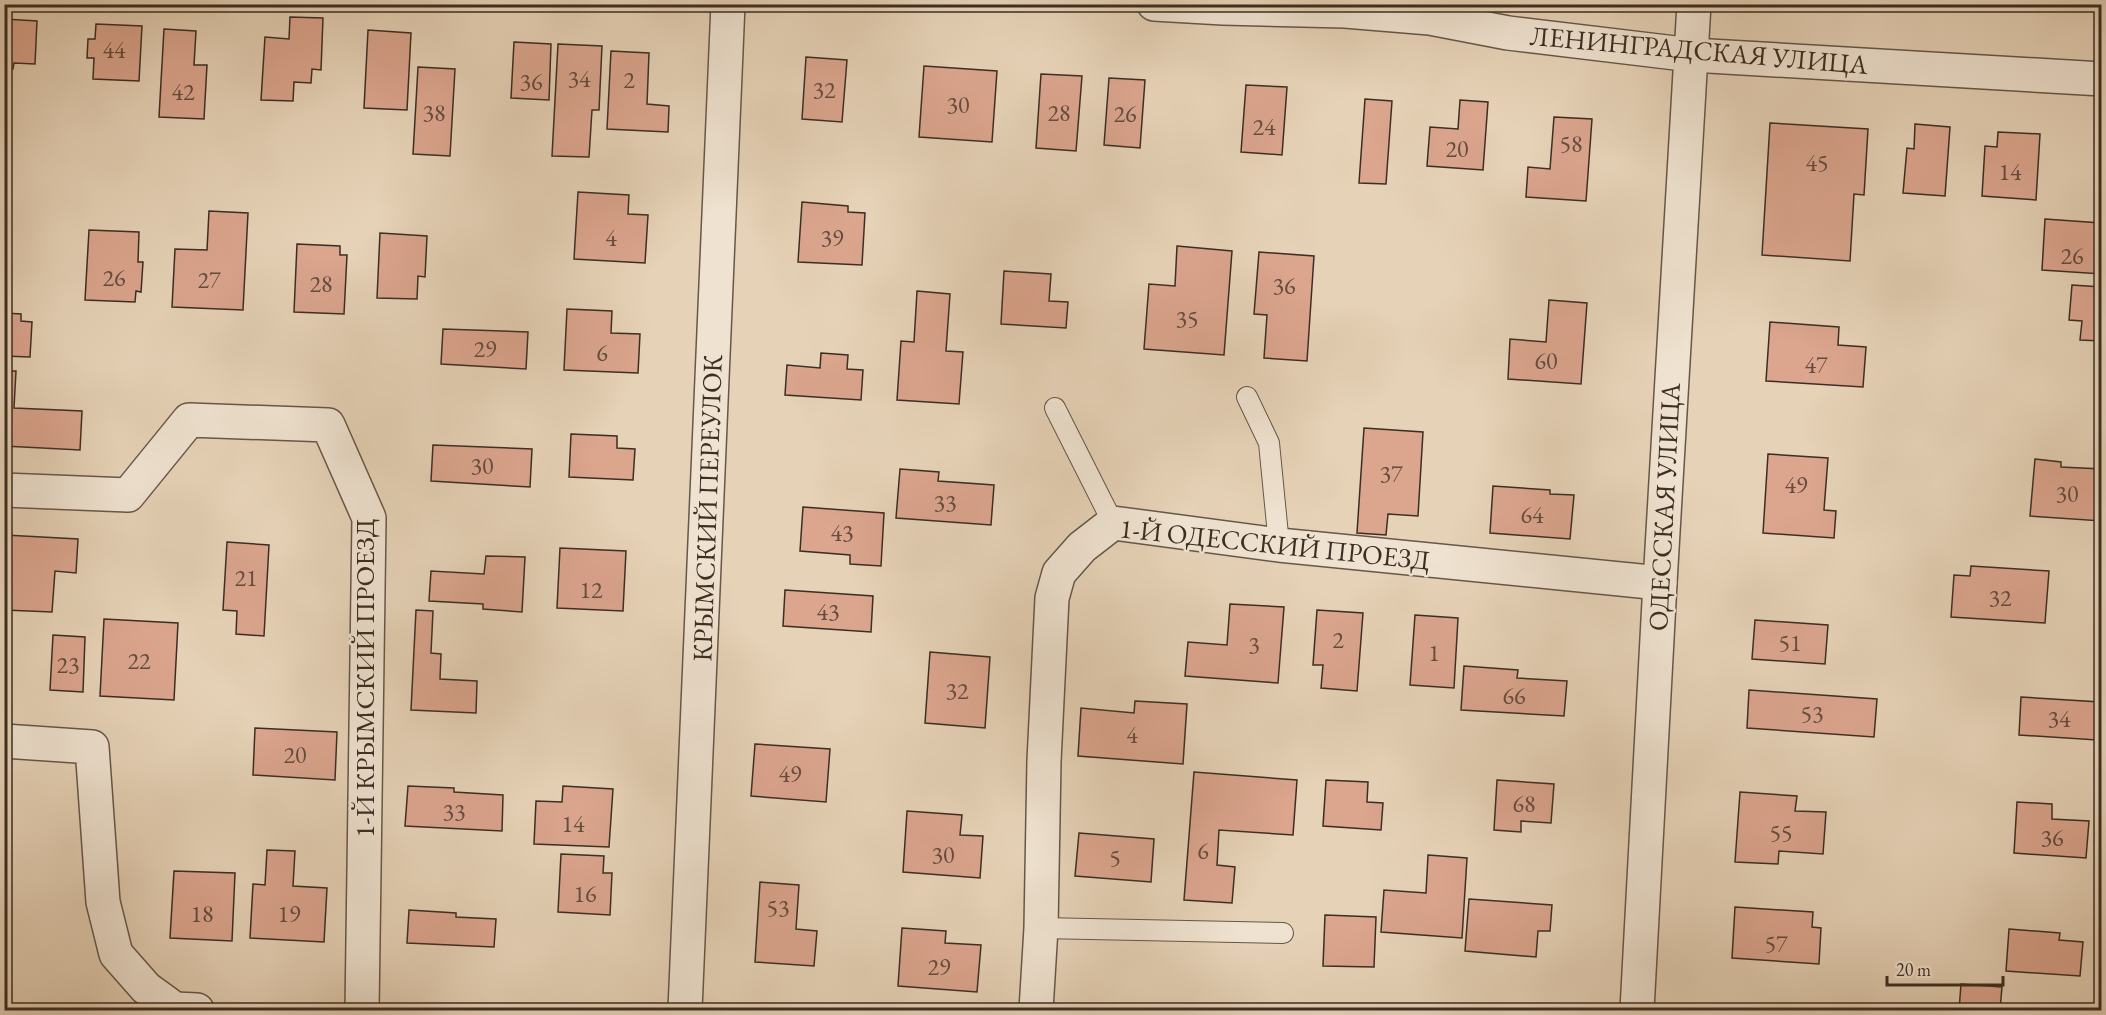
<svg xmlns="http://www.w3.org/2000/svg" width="2106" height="1015" viewBox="0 0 2106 1015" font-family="'EB Garamond',serif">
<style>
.building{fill:#dba58e;stroke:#3c2e23;stroke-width:1.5}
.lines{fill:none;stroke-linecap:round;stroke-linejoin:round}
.service-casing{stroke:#665748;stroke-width:22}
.minor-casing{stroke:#665748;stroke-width:36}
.tertiary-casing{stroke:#665748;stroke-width:36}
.service{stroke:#efe2d0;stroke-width:20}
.minor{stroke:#efe2d0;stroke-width:33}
.tertiary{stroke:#efe2d0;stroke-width:33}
.labels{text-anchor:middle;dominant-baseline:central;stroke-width:5;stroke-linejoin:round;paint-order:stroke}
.number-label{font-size:24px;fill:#644c3e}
.street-label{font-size:27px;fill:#3c2e23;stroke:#efe2d0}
</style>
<rect width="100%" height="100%" fill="#e6d2b7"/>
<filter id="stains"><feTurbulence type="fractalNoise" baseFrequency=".00333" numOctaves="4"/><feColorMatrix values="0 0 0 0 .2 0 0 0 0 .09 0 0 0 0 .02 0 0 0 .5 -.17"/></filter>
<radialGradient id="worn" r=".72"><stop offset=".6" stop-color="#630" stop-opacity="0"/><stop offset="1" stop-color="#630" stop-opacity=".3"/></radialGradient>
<g class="building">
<polygon points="290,17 323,18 321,70 312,69 311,83 294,82 293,101 261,100 265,37 289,39"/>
<polygon points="4,19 37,21 35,64 14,63 13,69 4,68"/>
<polygon points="96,24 142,26 139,81 93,79 94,58 87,58 88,39 95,39"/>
<polygon points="164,29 196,31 194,65 207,65 204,119 159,117"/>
<polygon points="368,30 411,33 407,110 364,108"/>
<polygon points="514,42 551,44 549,100 511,98"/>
<polygon points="558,44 602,46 599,110 592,110 589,157 552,156"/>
<polygon points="611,51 649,53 647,104 669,106 668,132 607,129"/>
<polygon points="806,57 847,60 842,122 802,119"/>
<polygon points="924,66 997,71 992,142 919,137"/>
<polygon points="418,67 455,69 450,156 413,154"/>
<polygon points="1041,74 1082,76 1076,151 1036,148"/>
<polygon points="1109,78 1145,80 1140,148 1104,145"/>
<polygon points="1246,85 1287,87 1282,155 1241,152"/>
<polygon points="1365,99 1392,101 1386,184 1359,183"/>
<polygon points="1460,100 1488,102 1483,170 1427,166 1430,127 1458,129"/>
<polygon points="1554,117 1592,119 1586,201 1526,197 1528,167 1550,169"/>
<polygon points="1770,123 1868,129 1864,195 1854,194 1850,261 1762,255"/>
<polygon points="1915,124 1950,127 1945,196 1903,193 1907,148 1914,149"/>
<polygon points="1998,132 2040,134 2036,200 1982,196 1985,146 1997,147"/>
<polygon points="578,192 629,195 628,214 648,215 645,263 574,259"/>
<polygon points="802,202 848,206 848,212 865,213 862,265 798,262"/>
<polygon points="209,211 248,213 243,310 172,307 175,249 207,250"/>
<polygon points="2045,219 2101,223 2102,274 2042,270"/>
<polygon points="89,230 139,232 138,262 143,262 141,292 136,291 135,302 85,300"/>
<polygon points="380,233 427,236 425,277 418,276 417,299 377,298"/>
<polygon points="297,244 340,246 340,255 347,255 344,314 294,312"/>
<polygon points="1177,246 1232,251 1224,355 1144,349 1149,284 1175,286"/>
<polygon points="1259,252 1314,256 1307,361 1264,358 1267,315 1254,314"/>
<polygon points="1004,271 1051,274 1049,301 1068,302 1066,328 1001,324"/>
<polygon points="2072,285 2102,287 2102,341 2080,340 2082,321 2069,320"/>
<polygon points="917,291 950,294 946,351 963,352 959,404 897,400 901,341 914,342"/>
<polygon points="1549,300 1587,303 1581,384 1508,379 1510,339 1546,342"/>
<polygon points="567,309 612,311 611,333 640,334 638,373 564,370"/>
<polygon points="4,313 21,314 21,321 32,322 30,357 4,356"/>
<polygon points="1770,322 1839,327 1838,345 1866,347 1863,387 1766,381"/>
<polygon points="443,329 528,332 526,369 441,364"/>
<polygon points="821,353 848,355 847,369 863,370 861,400 785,395 787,365 820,368"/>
<polygon points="4,371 16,371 14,408 82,411 80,450 4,446"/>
<polygon points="1364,428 1423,432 1418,516 1388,514 1386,535 1357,533"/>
<polygon points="571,434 617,436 617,448 635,449 633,480 569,477"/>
<polygon points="433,445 532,449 530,487 431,481"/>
<polygon points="1768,454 1828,458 1824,510 1836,511 1834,538 1763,533"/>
<polygon points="2035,459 2061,462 2061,467 2102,469 2102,521 2030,516"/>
<polygon points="900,469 939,472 938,481 994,485 991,525 896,518"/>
<polygon points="1493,486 1550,490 1550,494 1574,495 1570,539 1490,533"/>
<polygon points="803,507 884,513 881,566 850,564 850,555 800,551"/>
<polygon points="5,535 78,539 76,573 55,571 52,612 4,610"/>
<polygon points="227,542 269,545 264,636 236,634 237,611 223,610"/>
<polygon points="560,548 626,551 623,611 557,608"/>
<polygon points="486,556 525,557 522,612 483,609 483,604 429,601 431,571 484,574"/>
<polygon points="1971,566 2049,571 2045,623 1951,617 1954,575 1970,576"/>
<polygon points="785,590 873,596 871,632 783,626"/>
<polygon points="1230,604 1284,607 1278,683 1185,676 1188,642 1227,645"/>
<polygon points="416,610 433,611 431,653 441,654 440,679 477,681 476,713 411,710"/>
<polygon points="1317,610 1363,613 1357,691 1321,688 1323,665 1313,665"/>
<polygon points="1415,615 1458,618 1454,688 1410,685"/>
<polygon points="104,619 178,623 174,700 100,696"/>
<polygon points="1755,620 1828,625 1825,664 1752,659"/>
<polygon points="53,635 85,637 83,692 50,690"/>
<polygon points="930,652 990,657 985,728 925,723"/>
<polygon points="1464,666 1518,670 1517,678 1567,681 1564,716 1461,710"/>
<polygon points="1749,690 1877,699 1874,737 1747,728"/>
<polygon points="2021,697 2100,702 2097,740 2019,735"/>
<polygon points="1135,701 1187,704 1183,764 1078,756 1081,708 1134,713"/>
<polygon points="255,728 337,732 335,780 253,775"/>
<polygon points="755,744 830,749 826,802 751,796"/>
<polygon points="1194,772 1297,780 1293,835 1219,830 1217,865 1235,867 1232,903 1184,900"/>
<polygon points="1326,780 1368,782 1367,802 1383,803 1381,830 1323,826"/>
<polygon points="1497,780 1554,784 1551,823 1521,821 1521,832 1494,830"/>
<polygon points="408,786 454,788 454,792 503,795 502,831 405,826"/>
<polygon points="563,786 613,789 609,847 534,844 536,801 562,802"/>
<polygon points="1740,792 1797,796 1795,811 1826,812 1823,854 1779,851 1778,864 1735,862"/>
<polygon points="2017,802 2052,804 2052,819 2089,821 2086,858 2014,853"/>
<polygon points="907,811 962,815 960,835 983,836 980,878 903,872"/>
<polygon points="1079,833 1154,839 1151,882 1075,876"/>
<polygon points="267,850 295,851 293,886 327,888 324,942 250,938 253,884 265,885"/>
<polygon points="561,854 604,856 603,873 612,873 610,915 558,912"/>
<polygon points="1428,855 1467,858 1462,938 1381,932 1384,890 1426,893"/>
<polygon points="174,871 235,873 232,941 170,938"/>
<polygon points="760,882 799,885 796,929 817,931 814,966 755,962"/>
<polygon points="1469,899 1552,905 1550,931 1538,931 1536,957 1465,951"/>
<polygon points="1735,907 1813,912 1812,927 1821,928 1819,964 1732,958"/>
<polygon points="409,910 456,913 456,917 496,919 494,947 407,943"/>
<polygon points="1325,915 1376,917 1374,967 1323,966"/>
<polygon points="902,928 946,931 945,943 981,945 977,992 898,986"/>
<polygon points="2009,929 2060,933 2059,940 2083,942 2080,976 2006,971"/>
<polygon points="1961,984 2002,987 2000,1010 1959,1010"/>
</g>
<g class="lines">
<defs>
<g id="service">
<polyline points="1247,397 1269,443 1279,545"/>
<polyline points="1055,408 1113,523"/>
<polyline points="1041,928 1283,933"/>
</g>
<g id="minor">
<polyline points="1154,4 1223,8 1345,11 1430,18 1508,33 1692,55"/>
<polyline points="4,490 128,495 189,420 328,425 369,518 362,1010"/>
<polyline points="4,741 92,747 103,902 116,954 146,988 175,1009 197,1010"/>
<polyline points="685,1010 728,4"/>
<polyline points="1036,1010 1041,928 1044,761 1052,598 1059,573 1082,547 1113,523 1279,545 1660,583"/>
</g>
<g id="tertiary">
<polyline points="1692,55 2102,79"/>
<polyline points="1637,1010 1660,583 1694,4"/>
</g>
</defs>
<use href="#service" class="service-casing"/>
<use href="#minor" class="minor-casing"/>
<use href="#tertiary" class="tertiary-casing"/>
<use href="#service" class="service"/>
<use href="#minor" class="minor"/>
<use href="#tertiary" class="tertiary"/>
</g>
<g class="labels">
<g class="number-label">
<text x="114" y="49">44</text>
<text x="579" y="78">34</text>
<text x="629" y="79">2</text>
<text x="531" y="81">36</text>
<text x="824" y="89">32</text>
<text x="183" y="91">42</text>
<text x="958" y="104">30</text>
<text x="434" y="112">38</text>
<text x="1059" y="112">28</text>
<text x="1125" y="113">26</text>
<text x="1264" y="126">24</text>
<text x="1571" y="143">58</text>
<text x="1457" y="148">20</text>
<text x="1817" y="162">45</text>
<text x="2010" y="171">14</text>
<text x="611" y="237">4</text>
<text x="832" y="237">39</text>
<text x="2072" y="255">26</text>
<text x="114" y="277">26</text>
<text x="209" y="279">27</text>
<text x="321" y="283">28</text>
<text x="1284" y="285">36</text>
<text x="1187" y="318">35</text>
<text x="485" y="348">29</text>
<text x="602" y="352">6</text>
<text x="1546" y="360">60</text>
<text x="1816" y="364">47</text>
<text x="482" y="465">30</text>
<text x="1391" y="473">37</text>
<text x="1796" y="484">49</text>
<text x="2067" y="493">30</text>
<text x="945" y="502">33</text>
<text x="1532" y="514">64</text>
<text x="842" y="532">43</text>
<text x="246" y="577">21</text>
<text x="591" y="589">12</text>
<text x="2000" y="597">32</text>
<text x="828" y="611">43</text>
<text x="1338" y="639">2</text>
<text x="1790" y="642">51</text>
<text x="1254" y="644">3</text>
<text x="1434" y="652">1</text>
<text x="139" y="660">22</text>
<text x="68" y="664">23</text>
<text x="957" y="690">32</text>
<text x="1514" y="695">66</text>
<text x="1812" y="713">53</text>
<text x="2059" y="718">34</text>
<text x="1132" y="734">4</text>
<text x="295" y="754">20</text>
<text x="790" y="773">49</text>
<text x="1524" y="803">68</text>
<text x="454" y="811">33</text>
<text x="573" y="823">14</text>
<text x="1781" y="832">55</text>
<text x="2052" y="837">36</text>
<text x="1203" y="850">6</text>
<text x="943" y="854">30</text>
<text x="1115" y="857">5</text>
<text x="585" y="893">16</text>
<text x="778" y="907">53</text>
<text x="202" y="913">18</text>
<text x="289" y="913">19</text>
<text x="1776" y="943">57</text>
<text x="939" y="966">29</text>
</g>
<g class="street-label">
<text transform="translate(1699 50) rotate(5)">ЛЕНИНГРАДСКАЯ УЛИЦА</text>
<text transform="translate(1664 507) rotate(-87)">ОДЕССКАЯ УЛИЦА</text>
<text transform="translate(707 508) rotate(-88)">КРЫМСКИЙ ПЕРЕУЛОК</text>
<text transform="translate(1275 544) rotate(6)">1-Й ОДЕССКИЙ ПРОЕЗД</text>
<text transform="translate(364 678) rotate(-90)">1-Й КРЫМСКИЙ ПРОЕЗД</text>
</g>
</g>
<rect width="2106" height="1015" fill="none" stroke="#e6d2b7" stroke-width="24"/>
<rect x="6" y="6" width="2094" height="1003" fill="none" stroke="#3c2e23" stroke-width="3"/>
<rect x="12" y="12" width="2082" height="991" fill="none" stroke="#3c2e23" stroke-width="1.5"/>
<path d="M1887 976v9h116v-9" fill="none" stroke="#3c2e23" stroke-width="3"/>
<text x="1896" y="976" font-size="18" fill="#3c2e23" stroke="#efe2d0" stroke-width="4.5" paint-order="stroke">20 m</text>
<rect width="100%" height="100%" filter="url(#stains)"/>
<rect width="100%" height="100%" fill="url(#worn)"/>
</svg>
